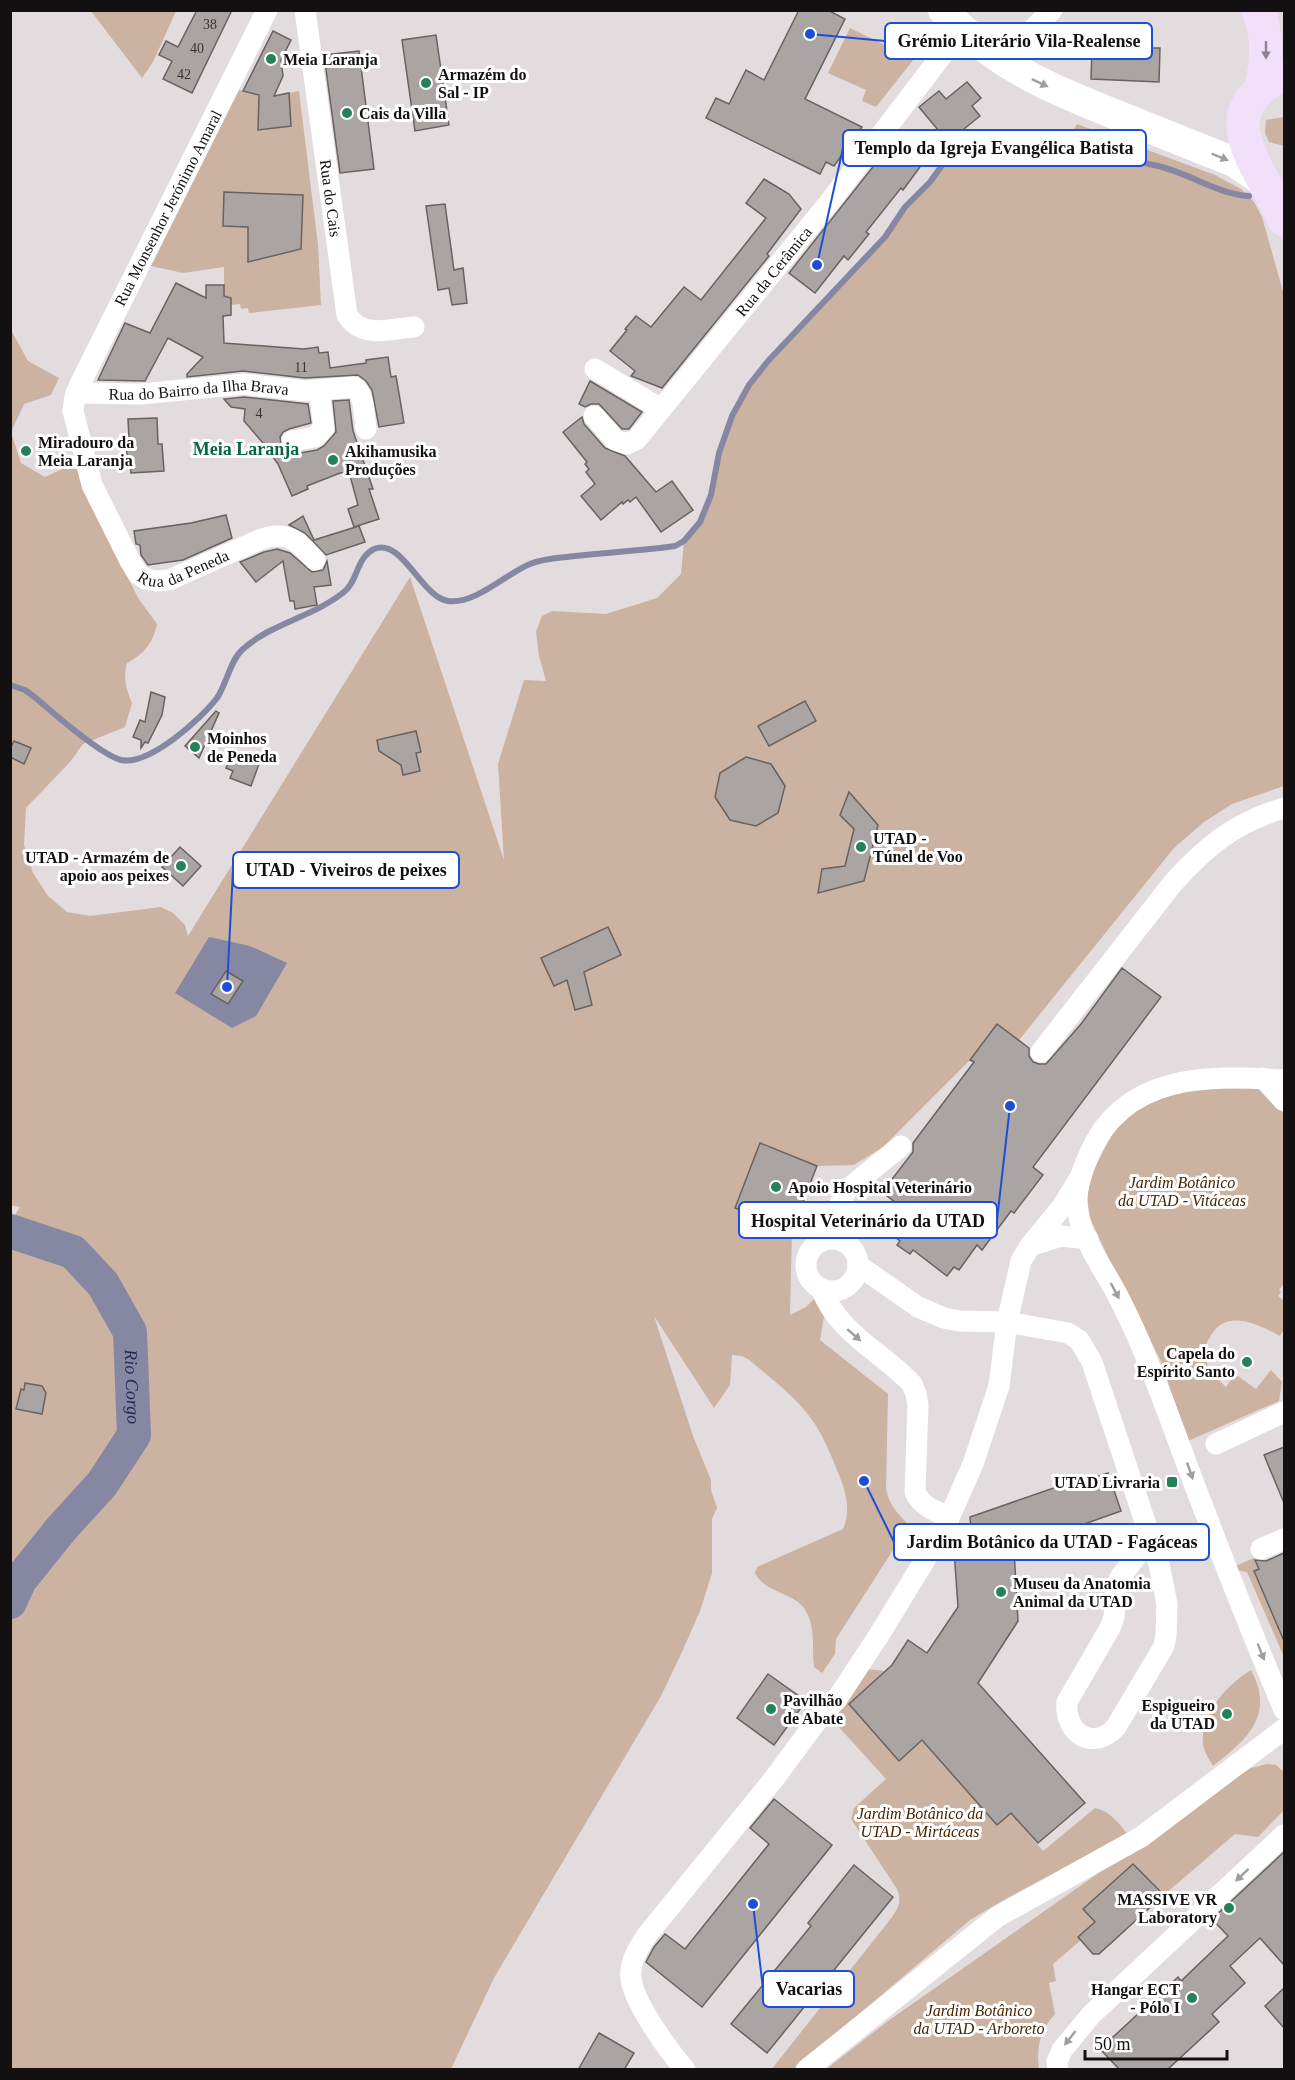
<svg xmlns="http://www.w3.org/2000/svg" width="1295" height="2080" viewBox="0 0 1295 2080" font-family="Georgia,serif">
<style>
.green{fill:#cbb2a1;fill-rule:evenodd}
.water{fill:#8687a3}
.lines{fill:none;stroke-linecap:round;stroke-linejoin:round}
.stream{stroke:#8687a3;stroke-width:6}
.river{stroke:#8687a3;stroke-width:34}
.building{fill:#aaa4a3;stroke:#686261;stroke-width:1.5}
.street{stroke:#fff;stroke-width:21}
.secondary{stroke:#fff;stroke-width:30}
.primary{stroke:#f2dff9;stroke-width:33}
.oneway{fill:#8d8291}
.oneway2{fill:#a09fa0}
.poi-dot{fill:#258157;stroke:#fff;stroke-width:2}
.labels{text-anchor:middle;dominant-baseline:central;stroke-width:6;stroke-linejoin:round;paint-order:stroke}
.number-label{font-size:14px;fill:#383536}
.poi-label{font-size:16px;font-weight:bold;fill:#121011;stroke:#fff;text-anchor:start}
.street-label{font-size:16px;fill:#121011;stroke:#fff}
.park-label{font-size:16px;font-style:italic;fill:#492402;stroke:#fff}
.neighbourhood-label{font-size:18px;font-weight:bold;fill:#0a6641;stroke:#fff}
.water-label{font-size:18px;font-style:italic;fill:#2a2850;stroke:#fff}
.leader{fill:none;stroke:#1d4ed8;stroke-width:2}
.callout-dot{fill:#1d4ed8;stroke:#fff;stroke-width:2}
.callout{fill:#fff;stroke:#1d4ed8;stroke-width:2}
.callout-label{font-size:18px;text-anchor:middle;font-weight:bold;fill:#121011}
</style>
<rect width="100%" height="100%" fill="#e3dcdf"/>
<g class="green">
<polygon points="91,11 176,11 153,62 142,78"/>
<polygon points="850,28 914,59 876,107 862,101 866,90 828,73"/>
<path d="M239 90 258 94V130L291 126 289 93 299 91 318 245 321 305 249 313 248 308 241 309 240 304 231 305 230 298 224 296V267L183 273 151 266ZM224 192 303 195 301 249 248 261V227L223 226Z"/>
<polygon points="1284,117 1284,146 1269,142 1265,133 1266,120"/>
<path d="M1077 124 1215 175 1241 189 1254 202 1262 217 1284 295V786L1232 804 1204 822 1174 848 1019 1040 997 1024 970 1060 883 1147 854 1165 817 1166 760 1144 735 1207 792 1230 790 1315 806 1307 815 1298 824 1316 820 1340 888 1394 886 1489C889 1505 898 1514 909 1525L836 1639 835 1654 822 1673 814 1667C812 1651 815 1630 808 1615 798 1591 767 1596 755 1573L757 1567 843 1529C851 1511 846 1492 839 1475 831 1455 823 1434 810 1417 793 1394 769 1377 748 1359L742 1356 732 1355 730 1385 714 1408 654 1316 693 1436 711 1480V1490L717 1508 712 1519V1573L700 1611 682 1652 661 1696 494 1978 451 2069H11L10 1223 20 1207 10 1205V328L28 361 59 378 51 395 24 404 11 432 21 463 45 477 78 462 80 480 138 598 157 624C154 642 143 655 127 663 123 677 126 689 132 703L125 727 83 744 70 762 26 808 24 845 33 873 48 896 67 912 90 916 161 907 173 913 185 925 188 936 410 577 504 860 498 764 524 680 546 681 539 656 536 632 542 616 552 611 606 614 657 598 681 574 684 541 692 533 707 507 724 435 740 399 749 385 782 345 816 311 885 237 905 207 930 182 953 150 968 143H979L1061 152Z"/>
<path d="M1260 1088 1284 1114V1283L1279 1290 1281 1292 1278 1296 1284 1301V1329L1280 1336C1248 1319 1218 1307 1204 1351L1209 1371 1226 1387 1235 1374 1256 1389 1271 1370 1282 1382 1279 1401 1188 1441 1160 1359 1120 1283 1090 1218 1087 1198 1092 1172 1114 1131 1137 1109 1183 1089Z"/>
<polygon points="1254,1558 1259,1569 1254,1572 1284,1641 1284,1657 1247,1572 1234,1570 1233,1567"/>
<path d="M866 1669 884 1671 849 1704 899 1760 922 1740 997 1824 1011 1813 1043 1851 1095 1808C1110 1811 1118 1822 1127 1834L1007 1898 970 1920 794 2069 771 2070 885 1926C894 1914 904 1905 897 1889L851 1819 854 1808 886 1779 837 1725 836 1718 839 1710Z"/>
<path d="M1251 1670C1275 1715 1248 1739 1213 1766 1209 1759 1204 1752 1203 1744 1200 1714 1228 1684 1251 1670Z"/>
<path d="M1267 1764 1276 1765 1284 1772V1810L1258 1837 1235 1834 1165 1894 1147 1877 1095 1922 1081 1940 1053 1964 1056 1981 1049 1983 1055 2014C1040 2030 1036 2048 1039 2069L825 2070 888 2021 1234 1778 1251 1768Z"/>
</g>
<polygon class="water" points="209,937 250,946 287,963 256,1016 232,1028 175,993"/>
<g class="lines">
<path class="stream" d="M10 685 25 690 37 699C53 713 102 755 121 760 149 766 201 719 217 698 227 683 230 661 242 650 271 623 313 617 344 592 358 581 356 558 374 549 402 537 421 597 448 601 475 605 507 573 530 564 544 558 560 558 575 556 603 553 632 551 660 548L675 546 684 541 700 522 711 495 719 453 732 416 749 385 768 361 885 237 905 207 930 182 953 150 968 143H979C1038 150 1100 152 1158 166 1189 173 1217 194 1249 196"/>
<path class="river" id="s1" d="M10 1231 73 1252 103 1284 130 1332 134 1435 102 1484 61 1529 20 1580 10 1602"/>
</g>
<g class="building">
<polygon points="197,10 232,10 192,93 163,79 172,61 159,55 166,41 178,47"/>
<polygon points="799,10 828,10 845,19 805,99 862,127 834,166 826,162 820,174 706,118 716,98 729,104 746,70 764,80"/>
<polygon points="273,31 291,40 281,60 283,76 274,96 289,93 291,126 258,130 259,95 243,91"/>
<polygon points="436,35 449,125 415,131 402,40"/>
<polygon points="1114,40 1144,41 1144,48 1160,48 1159,82 1091,79 1092,46 1114,47"/>
<polygon points="359,51 374,169 340,173 324,55"/>
<polygon points="967,82 981,98 972,106 980,116 948,142 919,107 939,91 946,99"/>
<polygon points="891,144 920,167 903,190 901,188 866,232 869,234 848,260 844,256 815,293 789,273"/>
<polygon points="764,179 789,194 801,209 767,254 769,256 662,388 631,376 635,371 610,351 627,330 625,329 636,316 651,327 684,287 701,300 766,218 746,203"/>
<polygon points="224,192 303,195 301,249 248,262 248,227 223,226"/>
<polygon points="445,204 454,270 463,268 467,303 452,305 449,288 438,290 426,206"/>
<polygon points="176,283 206,298 206,285 224,285 224,296 231,298 231,315 223,316 224,343 304,349 318,347 319,353 328,352 330,368 366,363 366,360 388,357 391,377 396,376 404,423 379,427 372,390 366,381 358,375 305,378 243,371 187,377 187,374 203,357 168,338 145,381 98,380 125,323 150,333"/>
<polygon points="590,381 642,412 629,429 622,429 599,404 591,404 585,407 579,404"/>
<polygon points="244,397 308,404 311,423 289,429 283,432 280,437 282,449 287,453 294,454 317,450 324,446 336,432 333,401 349,400 353,431 373,489 369,489 379,519 354,527 348,509 358,505 349,472 340,473 307,486 308,489 292,496 278,464 263,443 244,421 245,409 231,407 224,399"/>
<polygon points="582,417 584,424 605,448 625,456 656,492 672,481 693,510 661,532 636,497 630,502 628,500 623,504 622,502 601,520 581,496 595,484 586,472 589,469 585,464 587,462 563,432"/>
<polygon points="157,418 158,444 162,444 164,471 131,473 130,456 127,456 126,438 129,438 128,419"/>
<polygon points="226,515 232,538 183,560 148,565 141,555 140,545 136,544 134,531 191,523"/>
<polygon points="303,516 314,540 359,526 365,542 326,555 305,533 289,525"/>
<polygon points="277,549 290,553 312,572 323,570 327,561 331,585 314,587 317,605 295,609 294,601 290,601 283,561 256,582 240,562 264,552"/>
<polygon points="151,692 165,697 162,715 148,743 145,742 141,748 141,740 133,737 140,720 145,722"/>
<polygon points="805,701 816,721 769,746 758,726"/>
<polygon points="216,711 219,713 199,758 185,746"/>
<polygon points="416,731 421,752 416,753 420,771 403,775 401,765 379,751 377,740"/>
<polygon points="14,741 31,748 24,764 10,757 10,749"/>
<polygon points="233,751 260,761 251,786 230,778 233,771 226,768"/>
<polygon points="746,757 771,764 785,786 778,813 756,826 730,820 715,797 720,773"/>
<polygon points="849,792 878,825 864,881 818,893 822,869 845,866 854,829 840,815"/>
<polygon points="180,847 201,866 183,886 162,867"/>
<polygon points="608,927 621,955 584,972 592,1005 575,1010 567,980 554,986 541,958"/>
<polygon points="1122,968 1161,997 1033,1167 1043,1175 1014,1213 1011,1211 982,1250 977,1245 959,1270 954,1267 947,1276 913,1250 910,1254 897,1245 900,1241 879,1225 896,1203 882,1192 913,1152 913,1143 974,1062 970,1060 997,1024 1029,1048 1029,1056 1033,1062 1039,1064 1046,1064 1081,1024"/>
<polygon points="226,971 243,981 228,1004 211,994"/>
<polygon points="760,1143 817,1166 792,1230 735,1208"/>
<polygon points="25,1383 42,1386 46,1393 42,1414 16,1409 21,1389 24,1390"/>
<polygon points="1284,1447 1284,1503 1264,1455"/>
<polygon points="1108,1473 1121,1511 1014,1549 1018,1621 978,1683 1085,1803 1038,1843 1011,1813 997,1825 922,1740 899,1761 849,1704 892,1665 908,1640 927,1653 958,1607 954,1550 972,1548 970,1517 1071,1482 1072,1485"/>
<polygon points="1284,1553 1284,1641 1254,1571 1259,1569 1255,1560 1266,1561"/>
<polygon points="768,1674 806,1701 774,1745 737,1718"/>
<polygon points="774,1799 832,1845 702,2007 646,1962 654,1947 665,1934 685,1949 769,1844 750,1828"/>
<polygon points="1284,1852 1284,1965 1260,1938 1230,1966 1245,1983 1212,2014 1219,2022 1167,2070 1120,2070 1100,2049 1178,1977 1181,1981 1228,1936 1212,1919"/>
<polygon points="1133,1864 1161,1892 1153,1899 1156,1902 1099,1954 1093,1954 1078,1937 1095,1922 1083,1909"/>
<polygon points="854,1865 893,1897 767,2053 731,2024 811,1926 808,1923"/>
<polygon points="1284,1988 1284,2028 1265,2006"/>
<polygon points="599,2033 634,2053 624,2070 578,2070"/>
</g>
<g class="lines">
<g class="street">
<path id="s2" d="M267 10 80 384 75 397 73 411 92 485 130 561 138 574 146 579 156 581 169 580 259 540C287 529 298 541 315 560"/>
<path id="s3" d="M305 10 347 315C362 339 390 329 414 327"/>
<polyline points="1008,65 1033,29 1052,10"/>
<polyline points="595,369 661,409"/>
<path id="s4" d="M76 393 140 394 244 384 305 391 354 387C365 394 364 417 366 429"/>
<path id="s5" d="M594 416 615 440 627 444 637 439 832 199 962 29"/>
<polyline points="292,441 315,437 324,428 319,390"/>
<path d="M1041 1052 1173 883C1206 846 1236 822 1284 808"/>
<polyline points="1263,1078 1284,1101"/>
<path d="M1284 1080C1209 1075 1123 1073 1089 1155 1083 1169 1077 1184 1077 1199 1076 1234 1104 1268 1119 1298 1129 1318 1139 1339 1147 1360 1168 1410 1185 1462 1205 1512 1230 1579 1257 1645 1284 1710"/>
<path d="M833 1238C836 1221 837 1204 848 1189L901 1146"/>
<circle cx="832" cy="1265" r="26"/>
<polyline points="1030,1246 1061,1236 1088,1239"/>
<polyline points="858,1265 918,1307 944,1318 959,1321 1007,1322 1068,1333 1079,1340 1092,1362 1149,1534"/>
<path d="M821 1288C838 1334 880 1350 912 1384L916 1394 918 1405 915 1492C922 1507 935 1511 949 1517"/>
<polyline points="1216,1444 1284,1412"/>
<path d="M1149 1534 1159 1564 1167 1604 1166 1636 1164 1646 1116 1727C1093 1752 1064 1733 1067 1702L1110 1628 1114 1617 1116 1586 1121 1576 1139 1553Z"/>
<polyline points="1261,1549 1284,1539"/>
<path d="M685 2070C669 2051 633 2002 631 1978 629 1962 639 1947 647 1935L773 1780 816 1722 837 1699 879 1635 945 1527 973 1464 999 1386 1007 1322 1021 1261 1030 1246 1062 1207 1081 1176"/>
<polyline points="806,2070 997,1917 1141,1837 1284,1729"/>
<polyline points="1058,2070 1057,2062 1062,2050 1091,2015 1284,1835"/>
</g>
<path class="secondary" d="M943 10C996 66 1045 86 1114 114 1154 130 1194 146 1234 162L1264 182"/>
<g class="primary">
<path d="M1258 10C1269 37 1267 62 1260 89"/>
<path d="M1284 75C1274 79 1265 84 1257 93 1230 119 1248 151 1262 178 1270 192 1277 206 1284 220"/>
</g>
</g>
<defs><path id="oneway-solid" d="M-6-.8H1V-3.2L6.5 0L1 3.2V.8H-6Z" transform="scale(1.5)"/></defs>
<use class="oneway" href="#oneway-solid" transform="translate(1266 50) rotate(90)"/>
<g class="oneway2">
<use href="#oneway-solid" transform="translate(1040 83) rotate(25)"/>
<use href="#oneway-solid" transform="translate(1220 157) rotate(22)"/>
<use href="#oneway-solid" transform="translate(1115 1291) rotate(62)"/>
<use href="#oneway-solid" transform="translate(854 1335) rotate(41)"/>
<use href="#oneway-solid" transform="translate(1190 1471) rotate(71)"/>
<use href="#oneway-solid" transform="translate(1261 1652) rotate(68)"/>
<use href="#oneway-solid" transform="translate(1242 1875) rotate(137)"/>
<use href="#oneway-solid" transform="translate(1070 2038) rotate(128)"/>
</g>
<g class="poi-dot">
<circle cx="271" cy="59" r="6"/>
<circle cx="426" cy="83" r="6"/>
<circle cx="347" cy="113" r="6"/>
<circle cx="26" cy="451" r="6"/>
<circle cx="333" cy="460" r="6"/>
<circle cx="195" cy="747" r="6"/>
<circle cx="861" cy="847" r="6"/>
<circle cx="181" cy="866" r="6"/>
<circle cx="776" cy="1187" r="6"/>
<circle cx="1247" cy="1362" r="6"/>
<rect x="1166" y="1476" width="12" height="12" rx="3"/>
<circle cx="1001" cy="1592" r="6"/>
<circle cx="771" cy="1709" r="6"/>
<circle cx="1227" cy="1714" r="6"/>
<circle cx="1229" cy="1908" r="6"/>
<circle cx="1192" cy="1998" r="6"/>
</g>
<g class="labels">
<g class="number-label">
<text x="210" y="24">38</text>
<text x="197" y="48">40</text>
<text x="184" y="74">42</text>
<text x="301" y="367">11</text>
<text x="259" y="413">4</text>
</g>
<g class="poi-label">
<text x="283" y="59">Meia Laranja</text>
<text x="438" y="74">Armazém do<tspan x="438" dy="18">Sal - IP</tspan></text>
<text x="359" y="113">Cais da Villa</text>
<text x="38" y="442">Miradouro da<tspan x="38" dy="18">Meia Laranja</tspan></text>
<text x="345" y="451">Akihamusika<tspan x="345" dy="18">Produções</tspan></text>
<text x="207" y="738">Moinhos<tspan x="207" dy="18">de Peneda</tspan></text>
<text x="873" y="838">UTAD -<tspan x="873" dy="18">Túnel de Voo</tspan></text>
<text x="169" y="857" text-anchor="end">UTAD - Armazém de<tspan x="169" dy="18">apoio aos peixes</tspan></text>
<text x="788" y="1187">Apoio Hospital Veterinário</text>
<text x="1235" y="1353" text-anchor="end">Capela do<tspan x="1235" dy="18">Espírito Santo</tspan></text>
<text x="1160" y="1482" text-anchor="end">UTAD Livraria</text>
<text x="1013" y="1583">Museu da Anatomia<tspan x="1013" dy="18">Animal da UTAD</tspan></text>
<text x="783" y="1700">Pavilhão<tspan x="783" dy="18">de Abate</tspan></text>
<text x="1215" y="1705" text-anchor="end">Espigueiro<tspan x="1215" dy="18">da UTAD</tspan></text>
<text x="1217" y="1899" text-anchor="end">MASSIVE VR<tspan x="1217" dy="18">Laboratory</tspan></text>
<text x="1180" y="1989" text-anchor="end">Hangar ECT<tspan x="1180" dy="18">- Pólo I</tspan></text>
</g>
<g class="street-label">
<text stroke="none"><textPath href="#s3" startOffset="190">Rua do Cais</textPath></text>
<text transform="translate(168 208) rotate(-63)">Rua Monsenhor Jerónimo Amaral</text>
<text stroke="none"><textPath href="#s5" startOffset="272">Rua da Cerâmica</textPath></text>
<text stroke="none"><textPath href="#s4" startOffset="123">Rua do Bairro da Ilha Brava</textPath></text>
<text stroke="none"><textPath href="#s2" startOffset="672">Rua da Peneda</textPath></text>
</g>
<g class="park-label">
<text x="1182" y="1182">Jardim Botânico<tspan x="1182" dy="18">da UTAD - Vitáceas</tspan></text>
<text x="920" y="1813">Jardim Botânico da<tspan x="920" dy="18">UTAD - Mirtáceas</tspan></text>
<text x="979" y="2010">Jardim Botânico<tspan x="979" dy="18">da UTAD - Arboreto</tspan></text>
</g>
<g class="neighbourhood-label">
<text x="246" y="449">Meia Laranja</text>
</g>
<g class="water-label">
<text stroke="none"><textPath href="#s1" startOffset="220">Rio Corgo</textPath></text>
</g>
</g>
<path class="leader" d="M810 34L885 41M817 265L843 148M227 987L233 870M1010 1106L997 1220M864 1481L894 1542M753 1904L763 1989"/>
<g class="callout-dot">
<circle cx="810" cy="34" r="6"/>
<circle cx="817" cy="265" r="6"/>
<circle cx="227" cy="987" r="6"/>
<circle cx="1010" cy="1106" r="6"/>
<circle cx="864" cy="1481" r="6"/>
<circle cx="753" cy="1904" r="6"/>
</g>
<g class="callout">
<rect x="885" y="23" width="267" height="36" rx="6"/>
<rect x="843" y="130" width="303" height="36" rx="6"/>
<rect x="233" y="852" width="226" height="36" rx="6"/>
<rect x="739" y="1202" width="258" height="36" rx="6"/>
<rect x="894" y="1524" width="315" height="36" rx="6"/>
<rect x="763" y="1971" width="91" height="36" rx="6"/>
</g>
<g class="callout-label">
<text x="1019" y="47">Grémio Literário Vila-Realense</text>
<text x="994" y="154">Templo da Igreja Evangélica Batista</text>
<text x="346" y="876">UTAD - Viveiros de peixes</text>
<text x="868" y="1227">Hospital Veterinário da UTAD</text>
<text x="1052" y="1548">Jardim Botânico da UTAD - Fagáceas</text>
<text x="809" y="1995">Vacarias</text>
</g>
<rect width="1295" height="2080" fill="none" stroke="#121011" stroke-width="24"/>
<path d="M1085 2050v9h142v-9" fill="none" stroke="#121011" stroke-width="3"/>
<text x="1094" y="2050" font-size="18" fill="#121011" stroke="#ffffff" stroke-width="4.5" paint-order="stroke">50 m</text>
</svg>
